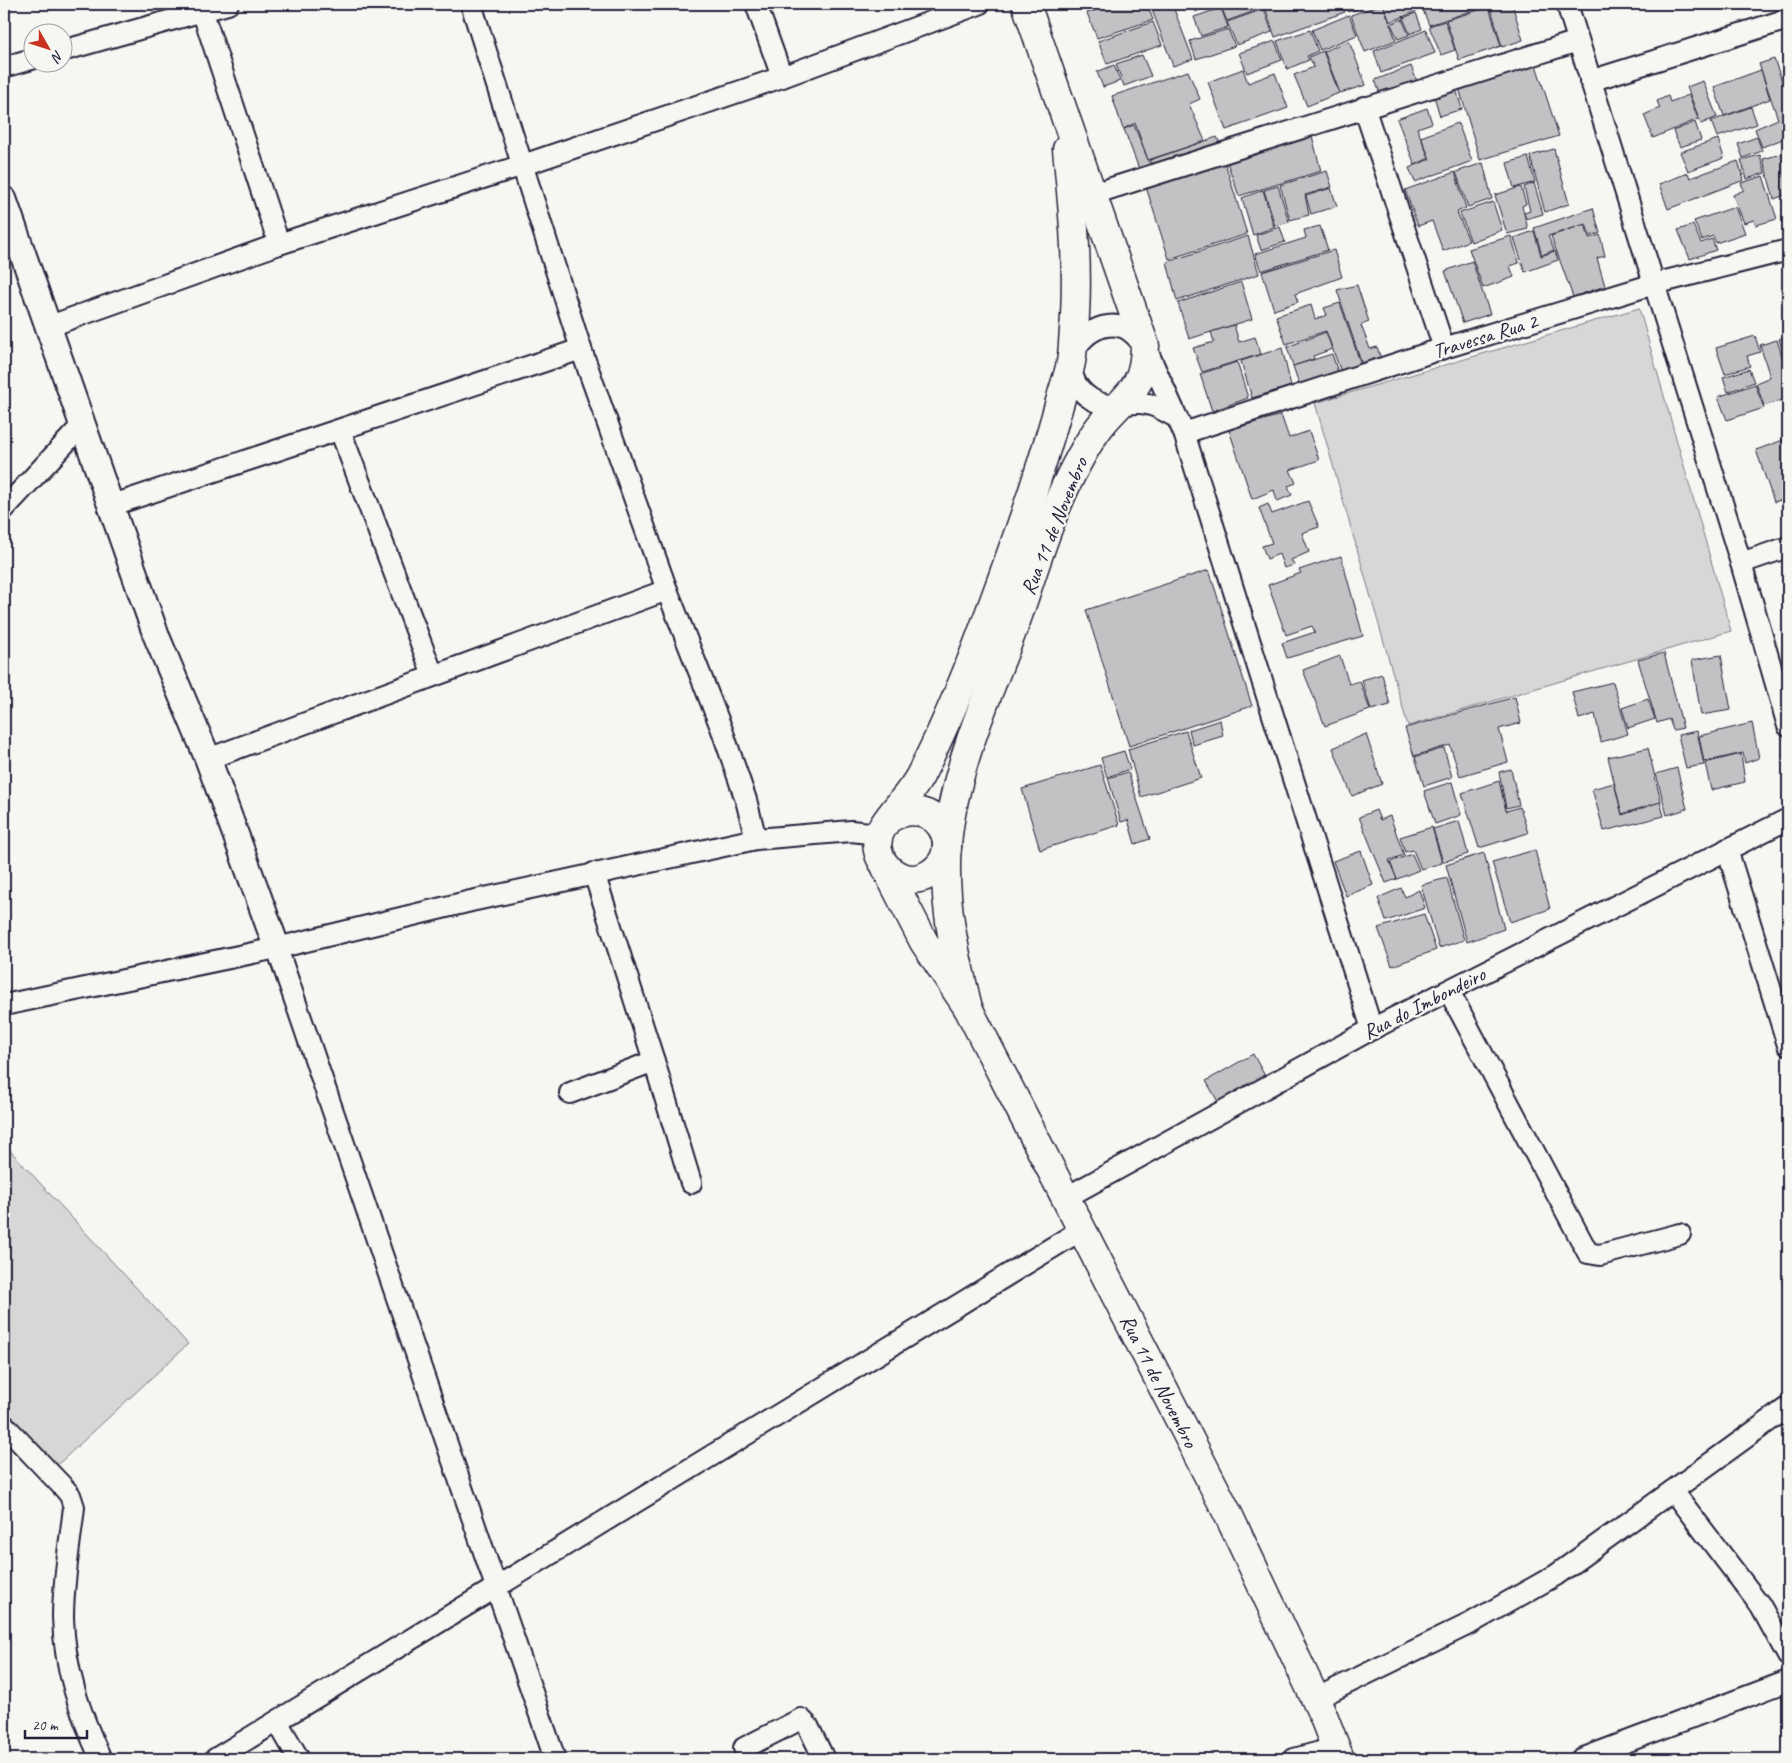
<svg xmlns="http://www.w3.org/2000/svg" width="1792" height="1763" viewBox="0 0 1792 1763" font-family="Caveat,sans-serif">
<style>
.green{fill:#d7d7d7;stroke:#7c7c89}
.building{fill:#c2c2c4;stroke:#22223b}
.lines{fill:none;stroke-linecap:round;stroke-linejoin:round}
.minor-casing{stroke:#22223b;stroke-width:24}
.tertiary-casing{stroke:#22223b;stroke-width:29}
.secondary-casing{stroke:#22223b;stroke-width:31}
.minor{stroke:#f6f6f2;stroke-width:20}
.tertiary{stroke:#f6f6f2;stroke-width:25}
.secondary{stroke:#f6f6f2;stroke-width:28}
.labels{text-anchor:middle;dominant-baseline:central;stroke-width:4.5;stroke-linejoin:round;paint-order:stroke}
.street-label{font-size:21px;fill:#22223b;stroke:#f6f6f2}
</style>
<rect width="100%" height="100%" fill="#f6f6f2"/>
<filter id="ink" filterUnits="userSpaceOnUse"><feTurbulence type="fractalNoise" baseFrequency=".02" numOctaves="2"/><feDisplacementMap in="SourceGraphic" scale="10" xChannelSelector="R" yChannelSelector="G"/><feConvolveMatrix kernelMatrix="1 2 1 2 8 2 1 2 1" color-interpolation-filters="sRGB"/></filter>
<g filter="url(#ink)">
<g class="green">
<polygon points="1639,308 1731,631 1408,726 1315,403"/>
<polygon points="4,1144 188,1344 53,1469 4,1416"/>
</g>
<g class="building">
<polygon points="1116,4 1147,4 1153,20 1097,38 1087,13"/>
<polygon points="1160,4 1172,4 1193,59 1173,66 1151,7"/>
<polygon points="1191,4 1216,4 1195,12"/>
<polygon points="1220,4 1265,4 1266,7 1227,21"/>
<polygon points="1282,4 1342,4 1345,12 1275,37 1266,10"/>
<polygon points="1345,4 1369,4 1348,12"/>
<polygon points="1383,4 1396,40 1365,52 1351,15"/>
<polygon points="1383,4 1420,4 1422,9 1390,22"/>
<polygon points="1442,4 1472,4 1474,10 1429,25 1423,10"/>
<polygon points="1473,4 1512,4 1523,40 1502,47 1490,5 1475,10"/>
<polygon points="1489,7 1501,46 1459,60 1446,20"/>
<polygon points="1221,8 1228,27 1201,36 1194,17"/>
<polygon points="1264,9 1272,32 1237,45 1227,22"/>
<polygon points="1416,13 1422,29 1410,34 1403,18"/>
<polygon points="1349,15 1357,35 1320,50 1312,30"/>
<polygon points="1402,19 1409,35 1398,39 1391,24"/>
<polygon points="1445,21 1455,50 1441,55 1429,26"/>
<polygon points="1153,22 1162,45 1107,64 1098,41"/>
<polygon points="1228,29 1235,46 1196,59 1190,41"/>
<polygon points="1310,30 1318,51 1307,56 1309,60 1287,69 1277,41"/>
<polygon points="1426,30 1435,53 1381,73 1374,51"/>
<polygon points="1275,41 1282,60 1247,73 1239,53"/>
<polygon points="1349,41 1366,85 1340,93 1324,51"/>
<polygon points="1323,51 1339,93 1307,106 1294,75 1314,67 1309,57"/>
<polygon points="1142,55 1151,76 1124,86 1116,64"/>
<polygon points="1774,59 1788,98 1788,137 1762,147 1755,129 1778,119 1759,64"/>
<polygon points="1114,65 1120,81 1103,87 1097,72"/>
<polygon points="1536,65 1559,136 1480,160 1459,88"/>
<polygon points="1411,66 1418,84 1381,96 1375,80"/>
<polygon points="1243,69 1248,83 1275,73 1288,108 1226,130 1208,82"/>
<polygon points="1761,70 1770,99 1724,116 1714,87"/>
<polygon points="1788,70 1788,93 1781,72"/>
<polygon points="1188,71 1200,99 1189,104 1205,141 1148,160 1135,123 1123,129 1112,96"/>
<polygon points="1703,81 1717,117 1701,124 1687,87"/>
<polygon points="1456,89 1462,109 1440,116 1434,96"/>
<polygon points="1689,95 1698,119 1653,138 1644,115 1660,108 1657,101 1668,96 1670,102"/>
<polygon points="1751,107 1757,124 1717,137 1711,121"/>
<polygon points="1427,108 1432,123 1417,128 1429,158 1415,165 1397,119"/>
<polygon points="1695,122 1701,140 1680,147 1673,131"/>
<polygon points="1458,123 1472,161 1415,182 1409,168 1430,159 1421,137"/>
<polygon points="1134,125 1150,165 1139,169 1124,129"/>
<polygon points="1312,136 1321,171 1239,196 1227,162"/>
<polygon points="1217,137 1222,148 1153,170 1150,160"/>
<polygon points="1757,137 1762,151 1743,158 1738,144"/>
<polygon points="1718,139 1724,158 1688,171 1680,152"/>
<polygon points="1788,145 1788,194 1774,199 1763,159 1785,153 1784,147"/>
<polygon points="1554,149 1569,204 1545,212 1530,156"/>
<polygon points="1760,155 1765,173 1747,179 1741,160"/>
<polygon points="1528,157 1535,182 1514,188 1507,163"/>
<polygon points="1738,161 1744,180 1668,209 1659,184 1688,173 1690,178"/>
<polygon points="1225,163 1247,234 1169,259 1146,187"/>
<polygon points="1483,163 1492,199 1468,207 1456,172"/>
<polygon points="1327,171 1332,187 1305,195 1309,215 1290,220 1280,185"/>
<polygon points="1455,172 1466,208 1457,212 1469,241 1443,251 1432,221 1418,226 1405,190"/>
<polygon points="1763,176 1777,219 1756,225 1754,220 1744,223 1733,195 1744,190 1741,183"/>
<polygon points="1534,183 1543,214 1526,219 1524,213 1530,211 1524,187"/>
<polygon points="1278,186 1289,222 1275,226 1264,190"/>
<polygon points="1521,187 1526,204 1522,206 1528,229 1507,234 1495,195"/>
<polygon points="1331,188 1337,206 1311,214 1306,196"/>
<polygon points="1263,190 1274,227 1253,235 1242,198"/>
<polygon points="1493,202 1502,230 1471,242 1460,213"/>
<polygon points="1735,207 1745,233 1716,243 1713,236 1702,240 1694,221"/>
<polygon points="1593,208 1600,233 1590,236 1586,224 1548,236 1554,250 1542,255 1534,228"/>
<polygon points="1585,224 1589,238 1600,235 1605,256 1597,258 1605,286 1573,297 1551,236"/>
<polygon points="1693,225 1701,243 1712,239 1716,250 1690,259 1678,230"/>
<polygon points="1320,226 1328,250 1261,271 1255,254 1306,238 1304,230"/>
<polygon points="1280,227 1285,242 1261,250 1256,235"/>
<polygon points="1534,231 1541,256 1555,251 1558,260 1525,272 1514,238"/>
<polygon points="1248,236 1259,274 1177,301 1167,262"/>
<polygon points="1511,236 1519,263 1510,266 1514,277 1483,288 1469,249"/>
<polygon points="1334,250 1342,277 1295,294 1298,302 1274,310 1262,272"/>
<polygon points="1472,261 1490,314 1463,323 1445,271"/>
<polygon points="1241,282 1252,319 1189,339 1178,303"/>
<polygon points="1357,285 1369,322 1361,325 1370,349 1377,347 1381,359 1362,365 1337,290"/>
<polygon points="1340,303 1361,365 1341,372 1326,331 1286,344 1276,316 1311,305 1315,319 1327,315 1324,308"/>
<polygon points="1234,325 1239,342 1255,337 1261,354 1202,372 1193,348 1214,342 1211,332"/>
<polygon points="1326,332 1332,349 1313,356 1314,359 1293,366 1287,347"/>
<polygon points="1755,336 1760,352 1747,356 1750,366 1725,374 1716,348"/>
<polygon points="1788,336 1788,369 1779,339"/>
<polygon points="1777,340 1788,376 1788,398 1764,406 1756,383 1770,377 1760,345"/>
<polygon points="1282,348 1291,386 1252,398 1241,361"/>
<polygon points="1332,354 1338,372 1299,384 1293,366"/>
<polygon points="1237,362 1248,398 1212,411 1200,374"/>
<polygon points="1749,369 1754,382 1728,392 1723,377"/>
<polygon points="1755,384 1764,408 1727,420 1718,397"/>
<polygon points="1281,415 1289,438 1309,431 1319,460 1290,470 1296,483 1288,486 1292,495 1277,501 1274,490 1252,499 1229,430"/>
<polygon points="1786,439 1788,446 1788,498 1774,502 1756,450"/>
<polygon points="1308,501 1319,527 1302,533 1309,552 1291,560 1294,565 1284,568 1279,554 1267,559 1262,546 1272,543 1259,508 1268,504 1272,514"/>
<polygon points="1341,556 1363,636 1287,658 1282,643 1315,632 1312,626 1286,635 1268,585 1301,573 1299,570"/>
<polygon points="1209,570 1252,706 1129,746 1086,610"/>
<polygon points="1664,653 1683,728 1673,730 1669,719 1657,723 1638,660"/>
<polygon points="1721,655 1731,710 1701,715 1692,660"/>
<polygon points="1340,656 1349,684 1360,681 1370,710 1325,726 1303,670"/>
<polygon points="1382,674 1390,705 1371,710 1362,680"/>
<polygon points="1613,682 1628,734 1601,742 1595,714 1579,719 1572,692"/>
<polygon points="1515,697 1521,723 1499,729 1508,762 1460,776 1450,745 1414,756 1405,728"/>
<polygon points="1648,699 1655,719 1628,728 1622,708"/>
<polygon points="1220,720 1223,736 1193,745 1189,730"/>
<polygon points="1752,723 1759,758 1745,763 1743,753 1704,762 1699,736"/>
<polygon points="1186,731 1201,778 1141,797 1128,749"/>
<polygon points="1697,731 1704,765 1686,768 1678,735"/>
<polygon points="1366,734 1382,784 1352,796 1333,748"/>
<polygon points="1444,748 1452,777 1424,786 1415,757"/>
<polygon points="1648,748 1661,802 1622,814 1608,757"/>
<polygon points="1124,751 1130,769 1107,777 1101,758"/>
<polygon points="1741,754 1745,782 1711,790 1705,763"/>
<polygon points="1100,765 1119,825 1040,850 1022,789"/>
<polygon points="1677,768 1687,809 1667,815 1656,774"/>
<polygon points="1511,769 1519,805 1506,808 1499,772"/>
<polygon points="1128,772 1150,839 1135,844 1128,820 1121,822 1108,778"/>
<polygon points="1499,781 1506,811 1520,807 1528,833 1479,848 1462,793"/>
<polygon points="1452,782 1461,815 1435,824 1424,791"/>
<polygon points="1614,783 1622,815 1660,802 1664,816 1604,831 1592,789"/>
<polygon points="1376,810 1380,820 1390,816 1404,855 1389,860 1397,879 1386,883 1359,817"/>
<polygon points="1459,821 1468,854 1443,862 1433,829"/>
<polygon points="1432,827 1442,863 1421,869 1413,850 1405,852 1400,837"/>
<polygon points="1535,850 1550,909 1510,922 1492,862"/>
<polygon points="1361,851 1373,885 1346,896 1333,861"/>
<polygon points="1484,853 1504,929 1467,942 1446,865"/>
<polygon points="1412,854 1419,870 1397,879 1390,862"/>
<polygon points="1447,878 1464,940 1439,948 1421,885"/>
<polygon points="1401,888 1405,897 1419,890 1425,908 1386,921 1378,898"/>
<polygon points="1424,914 1436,950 1392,966 1378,928"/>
<polygon points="1253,1054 1266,1078 1220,1105 1206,1081"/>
</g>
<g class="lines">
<defs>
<g id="minor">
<polyline points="200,4 279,244"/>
<polyline points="471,4 581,349 667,590 722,730 746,800 756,839"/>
<polyline points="756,4 782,77"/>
<polyline points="1567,4 1741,563 1788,726"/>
<polyline points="62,51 228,4"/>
<polyline points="4,67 32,59"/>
<polyline points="1590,81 1788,19"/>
<polyline points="1364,107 1444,348"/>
<polyline points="1093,194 1578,41"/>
<polyline points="50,326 279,244 523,165 782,77 979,4"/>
<path d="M1176 417C1164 411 1151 402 1137 403 1131 403 1125 405 1118 405 1099 407 1080 396 1073 377 1062 349 1097 316 1125 328 1133 332 1139 339 1145 346L1184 433 1372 1029"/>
<polyline points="340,430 433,675"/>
<polyline points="1184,433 1444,348 1654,284 1788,250"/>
<polyline points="110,506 581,349"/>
<polyline points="4,509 84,423"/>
<polyline points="1741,563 1788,547"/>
<polyline points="208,759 667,590"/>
<polyline points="1727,849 1788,1045"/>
<polyline points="594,873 654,1061 691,1183"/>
<polyline points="277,948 555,1759"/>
<polyline points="1449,991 1588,1253 1600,1255 1680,1234"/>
<polyline points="4,1005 277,948 471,901 756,839 851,831 879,834"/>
<polyline points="570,1093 654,1061"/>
<polyline points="1065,1198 1372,1029 1788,819"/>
<path d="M4 1425 64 1488 70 1495 74 1507C70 1543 63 1581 63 1617 64 1668 80 1714 101 1759"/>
<polyline points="1673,1491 1760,1605 1788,1656"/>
<polyline points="1315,1699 1471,1623 1556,1575 1788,1407"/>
<polyline points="278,1723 299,1759"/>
<polyline points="744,1748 801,1719 808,1726 824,1759"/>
<polyline points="215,1759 1081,1230"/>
<polyline points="1294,1759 1335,1748"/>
<polyline points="1581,1759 1788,1681"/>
</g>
<polyline id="tertiary" points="4,200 156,635 208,759 277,948"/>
<g id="secondary">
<path d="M890 818C933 792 969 847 931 873 902 893 864 858 882 828 893 809 910 795 920 776 961 696 991 610 1021 526 1036 483 1049 441 1061 398 1064 386 1069 374 1071 362 1073 352 1073 340 1074 330 1079 269 1073 209 1067 149"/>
<polyline points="886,868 924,942 968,1008 1228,1514 1323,1715 1340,1759"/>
<path d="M968 1008C955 954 942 900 947 844 954 767 989 693 1016 621 1033 573 1047 523 1070 477 1079 459 1089 440 1101 425 1126 394 1144 391 1145 346L1026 4"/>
</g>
</defs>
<use href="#minor" class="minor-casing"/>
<use href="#tertiary" class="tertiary-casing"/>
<use href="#secondary" class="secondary-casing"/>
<use href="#minor" class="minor"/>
<use href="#tertiary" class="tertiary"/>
<use href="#secondary" class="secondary"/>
</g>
</g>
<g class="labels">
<g class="street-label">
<text transform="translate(1485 336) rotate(-17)">Travessa Rua 2</text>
<text transform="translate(1054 526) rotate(-68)">Rua 11 de Novembro</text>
<text transform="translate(1424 1003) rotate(-27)">Rua do Imbondeiro</text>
<text transform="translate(1159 1381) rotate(63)">Rua 11 de Novembro</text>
</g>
</g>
<rect width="1792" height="1763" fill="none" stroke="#f6f6f2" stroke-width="20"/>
<rect x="10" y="10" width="1772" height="1743" fill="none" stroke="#22223b" stroke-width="2" filter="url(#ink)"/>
<g transform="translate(48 48) rotate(129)"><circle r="24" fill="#f6f6f2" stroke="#a1a1a9"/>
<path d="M0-4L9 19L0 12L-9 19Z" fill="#c8321e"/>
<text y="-8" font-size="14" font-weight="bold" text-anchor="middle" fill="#22223b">N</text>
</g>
<path d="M25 1730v8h62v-8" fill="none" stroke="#22223b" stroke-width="2.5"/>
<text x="32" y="1730" font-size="15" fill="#22223b" stroke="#f6f6f2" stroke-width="4" paint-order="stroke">20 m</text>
</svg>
